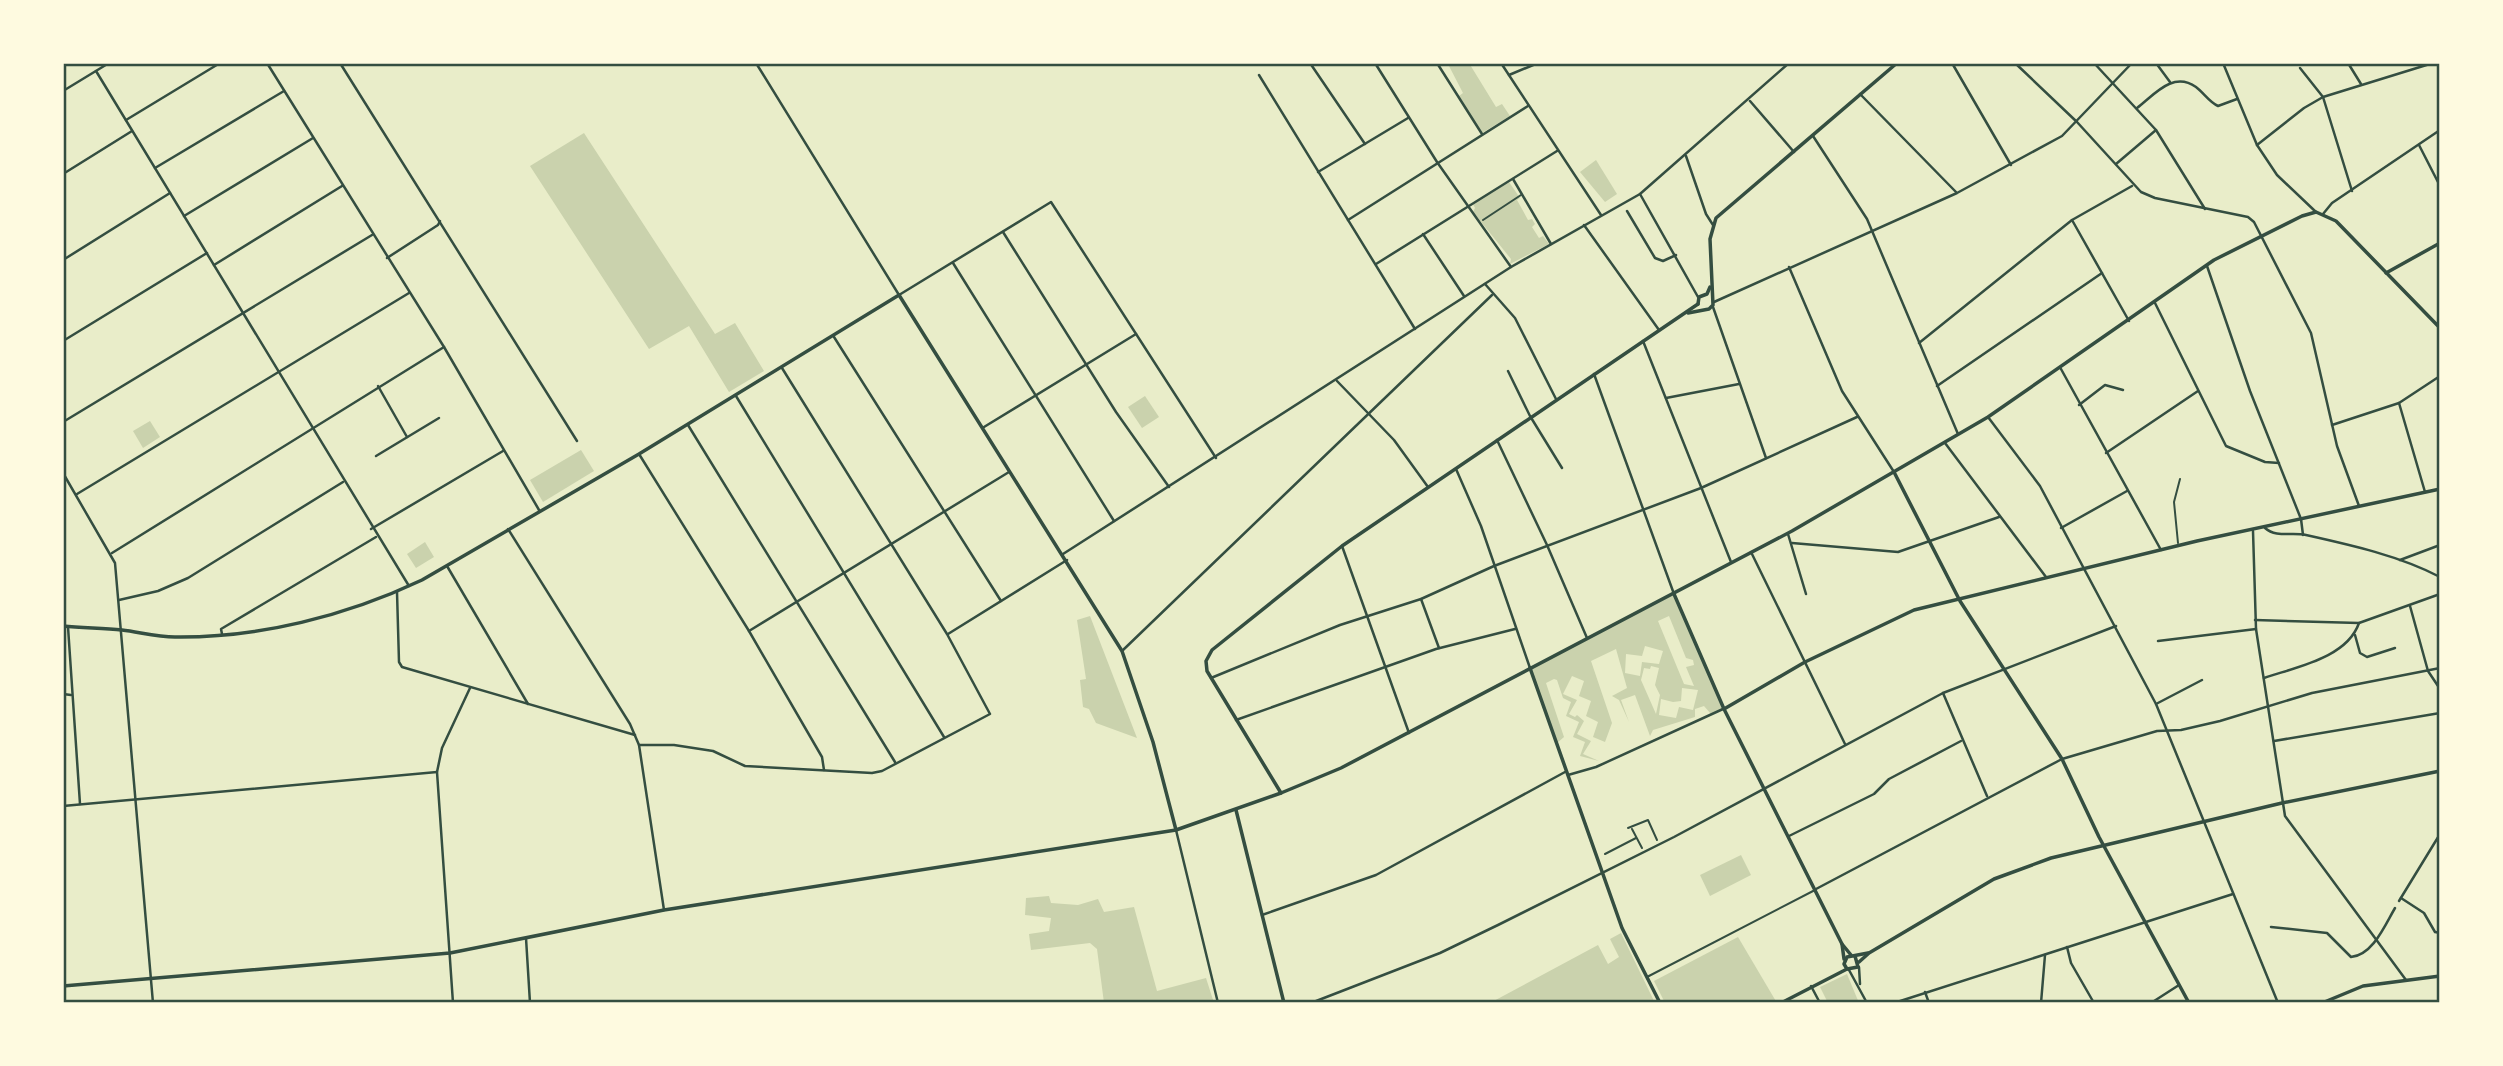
<svg xmlns="http://www.w3.org/2000/svg" width="2503" height="1066" viewBox="0 0 2503 1066" font-family="Spectral,serif">
<style>
.green{fill:#cad2ad;fill-rule:evenodd}
.lines{fill:none;stroke-linecap:round;stroke-linejoin:round}
.service{stroke:#344e41;stroke-width:2}
.pedestrian{stroke:#344e41;stroke-width:2}
.minor{stroke:#344e41;stroke-width:2.5}
.tertiary{stroke:#344e41;stroke-width:3.5}
.secondary{stroke:#344e41;stroke-width:3.5}
.neatline{fill:none;stroke:#344e41;stroke-width:2.5}
</style>
<rect width="100%" height="100%" fill="#e9edc9"/>
<g class="green">
<polygon points="1438,63 1469,63 1496,107 1502,104 1510,116 1482,133 1459,96 1463,93 1449,66 1440,66"/>
<polygon points="584,133 715,334 735,323 764,371 729,392 689,326 649,349 530,166"/>
<polygon points="1596,160 1617,194 1605,202 1580,172"/>
<polygon points="1509,182 1520,198 1517,200 1528,220 1532,219 1535,224 1532,227 1539,238 1543,236 1549,244 1510,264 1511,259 1473,212 1475,208 1473,204"/>
<polygon points="1145,396 1159,417 1142,428 1128,407"/>
<polygon points="150,421 160,437 143,448 133,431"/>
<polygon points="581,450 594,471 543,502 530,480"/>
<polygon points="425,542 434,557 416,568 407,554"/>
<path d="M1674 594 1724 709 1711 714 1704 706 1695 709V717L1653 730 1650 736 1635 695 1621 700 1629 722 1619 700 1612 696 1627 688 1616 649 1591 661 1612 723 1605 742 1593 737 1598 722 1586 716 1591 701 1579 696 1584 681 1572 676 1563 694 1577 700 1569 714 1575 717 1577 715 1584 721 1577 734 1591 741 1583 754 1599 761 1580 756 1585 742 1573 737 1579 722 1566 716 1571 702 1563 698 1557 680 1554 679 1546 683 1564 737 1557 743 1530 668ZM1669 616 1686 658 1693 660 1694 665 1686 667 1694 686 1684 684 1658 621ZM1645 646 1663 651 1659 664 1642 662 1640 676 1625 673 1626 654 1642 656ZM1651 666 1659 668 1655 685 1660 695 1656 714 1641 680 1644 668 1650 669ZM1682 688 1698 690 1693 710 1679 707 1676 718 1659 715 1661 699 1673 702 1681 701Z"/>
<polygon points="1090,616 1137,738 1096,723 1089,709 1083,707 1080,680 1086,679 1077,620"/>
<polygon points="1741,855 1751,875 1710,896 1700,875"/>
<polygon points="1049,896 1051,903 1078,905 1098,899 1104,912 1134,907 1157,991 1206,978 1214,1003 1104,1003 1097,949 1090,943 1031,950 1029,934 1049,931 1051,918 1025,915 1026,898"/>
<polygon points="1621,933 1655,1003 1490,1003 1598,945 1608,964 1619,957 1610,939"/>
<polygon points="1738,937 1777,1003 1665,1003 1654,981"/>
<polygon points="1847,974 1859,1003 1828,1003 1820,987"/>
</g>
<g class="lines">
<polyline class="service" points="2178,543 2174,502 2180,479"/>
<g class="pedestrian">
<polyline points="1483,220 1521,195"/>
<polyline points="1628,828 1648,820 1657,840"/>
<polyline points="1632,829 1642,848"/>
<polyline points="1605,854 1636,838"/>
<polyline points="1647,977 1815,890"/>
</g>
<g class="minor">
<polyline points="267,63 444,347 539,510"/>
<polyline points="340,63 577,441"/>
<polyline points="756,63 899,295 1051,202 1216,458"/>
<polyline points="1310,63 1365,144"/>
<polyline points="1375,63 1437,162 1511,267"/>
<polyline points="1437,63 1482,134"/>
<polyline points="1501,63 1601,215"/>
<polyline points="1952,63 2011,165"/>
<polyline points="2015,63 2077,122 2141,192 2155,198 2248,217 2254,222 2311,333 2337,446 2359,506"/>
<polyline points="2094,63 2156,130 2205,209"/>
<polyline points="2156,63 2170,82"/>
<polyline points="2223,63 2257,145 2277,175 2316,212"/>
<polyline points="2348,63 2361,84"/>
<polyline points="2300,68 2323,97 2352,191"/>
<polyline points="96,71 409,586"/>
<polyline points="1259,75 1415,329"/>
<polyline points="1509,75 1538,63"/>
<polyline points="63,91 109,63"/>
<polyline points="1860,94 1956,192"/>
<polyline points="1750,101 1794,152"/>
<path d="M2137 108C2155 94 2173 71 2196 87 2204 93 2209 102 2218 106L2237 99"/>
<polyline points="126,120 220,63"/>
<polyline points="1813,136 1867,219 1958,434"/>
<polyline points="2257,145 2304,108 2323,97 2433,63"/>
<polyline points="2419,145 2440,186"/>
<polyline points="1686,156 1706,214 1713,225"/>
<polyline points="2116,164 2156,130"/>
<polyline points="155,168 284,91"/>
<polyline points="1318,172 1408,118"/>
<polyline points="63,174 132,131"/>
<polyline points="1513,179 1551,244"/>
<polyline points="1640,194 1698,297"/>
<polyline points="1627,211 1655,258 1663,261 1676,255"/>
<polyline points="2323,214 2332,203 2440,130"/>
<polyline points="184,216 313,138"/>
<polyline points="1348,220 1528,106"/>
<polyline points="2072,220 2129,321"/>
<polyline points="1584,225 1659,330"/>
<polyline points="1003,232 1116,412 1169,487"/>
<polyline points="1423,234 1464,296"/>
<polyline points="387,258 438,225 440,221"/>
<polyline points="63,260 170,193"/>
<polyline points="953,263 1114,521"/>
<polyline points="1376,264 1557,151"/>
<polyline points="214,265 342,186"/>
<polyline points="2207,266 2250,391 2301,519 2303,535"/>
<polyline points="1789,267 1842,391 1894,472"/>
<polyline points="1485,284 1515,318 1556,399"/>
<polyline points="1714,302 1957,193 2062,136 2132,63"/>
<polyline points="2155,303 2226,446 2265,462 2279,463"/>
<polyline points="1713,307 1766,458"/>
<polyline points="834,337 1001,601"/>
<polyline points="63,341 207,253"/>
<polyline points="1643,341 1731,562"/>
<polyline points="1919,343 2072,220 2132,186"/>
<polyline points="2061,369 2161,550"/>
<polyline points="1508,371 1530,416 1562,468"/>
<polyline points="1594,374 1674,594"/>
<polyline points="1337,381 1394,440 1428,487"/>
<polyline points="378,386 407,437"/>
<polyline points="1937,386 2102,273"/>
<polyline points="736,396 944,737"/>
<polyline points="1666,398 1739,384"/>
<polyline points="2399,403 2425,492"/>
<polyline points="2079,405 2105,385 2123,390"/>
<polyline points="1988,417 2040,486 2156,704 2278,1003"/>
<polyline points="63,422 372,235"/>
<polyline points="688,425 895,762"/>
<polyline points="2332,425 2399,403 2440,376"/>
<polyline points="984,427 1136,334"/>
<polyline points="1497,440 1547,545 1587,638"/>
<polyline points="1945,443 2046,577"/>
<polyline points="2106,453 2198,391"/>
<polyline points="639,454 749,631 822,757 824,770"/>
<polyline points="376,456 439,418"/>
<polyline points="1456,469 1481,526 1530,668"/>
<polyline points="63,473 115,563 153,1003"/>
<polyline points="77,494 409,293"/>
<polyline points="2061,528 2127,491"/>
<path d="M2265 528C2276 538 2292 532 2306 535 2351 545 2400 556 2440 577"/>
<polyline points="371,529 503,451"/>
<polyline points="508,529 630,724 639,745 664,910"/>
<polyline points="2253,531 2256,629 2285,816 2406,980"/>
<polyline points="1788,534 1806,594"/>
<polyline points="1792,543 1898,552 1999,517"/>
<polyline points="1342,546 1409,733"/>
<polyline points="1751,552 1845,744"/>
<polyline points="112,553 444,347"/>
<polyline points="1063,554 1511,267 1640,194 1789,63"/>
<polyline points="2400,560 2440,545"/>
<polyline points="447,566 528,704"/>
<polyline points="397,592 399,662 402,667 635,735"/>
<polyline points="1421,599 1439,648"/>
<polyline points="119,600 158,591 188,578 343,482"/>
<polyline points="2410,606 2428,671 2440,689"/>
<polyline points="2255,620 2359,623 2440,594"/>
<polyline points="68,627 80,804"/>
<polyline points="749,631 1009,472"/>
<polyline points="222,634 221,629 376,537"/>
<polyline points="948,634 1067,560"/>
<polyline points="2355,635 2360,653 2367,657 2395,648"/>
<polyline points="2158,641 2256,629"/>
<polyline points="1122,651 1492,295"/>
<polyline points="1211,678 1340,625 1421,599 1494,566 1701,488 1857,417"/>
<path d="M2264 678C2296 667 2347 658 2359 623"/>
<polyline points="1943,693 1987,796"/>
<polyline points="63,694 71,695"/>
<polyline points="2156,704 2202,680"/>
<polyline points="1236,720 1436,649 1515,629"/>
<polyline points="2274,741 2440,713"/>
<polyline points="639,745 674,745 713,751 745,766 872,773 882,771 990,714 947,634 782,368"/>
<polyline points="1568,775 1596,767 1723,709"/>
<polyline points="63,806 437,772"/>
<polyline points="1176,830 1218,1003"/>
<polyline points="1789,836 1874,794 1889,779 1961,741"/>
<polyline points="1816,889 2062,759 2157,731 2181,730 2220,721 2312,693 2440,668"/>
<polyline points="2401,898 2424,913 2435,932 2440,933"/>
<polyline points="2399,901 2440,834"/>
<polyline points="1262,915 1376,875 1565,772"/>
<path d="M2271 927 2327 933 2351 957C2373 955 2385 925 2395 908"/>
<polyline points="526,938 530,1003"/>
<polyline points="2067,947 2071,963 2094,1003"/>
<polyline points="1859,967 1860,984"/>
<polyline points="1849,970 1867,1003"/>
<polyline points="1811,986 1820,1003"/>
<polyline points="1925,992 1929,1003"/>
<polyline points="453,1003 437,772 442,748 470,688"/>
<polyline points="1311,1003 1440,953 1498,925 1674,837 1943,693 2116,626"/>
<polyline points="1894,1003 2233,894"/>
<polyline points="2041,1003 2045,955"/>
<polyline points="2151,1003 2179,985"/>
</g>
<g class="tertiary">
<polyline points="1698,304 1699,297 1707,294 1710,287"/>
<polyline points="1688,313 1709,309 1713,305 1710,239 1716,218 1897,63"/>
<polyline points="1894,472 1960,601 2062,759 2099,837 2189,1003"/>
<polyline points="1674,594 1724,709 1842,944 1851,955"/>
<path d="M63 626C82 628 102 628 122 630 139 632 157 637 175 637 259 638 346 616 422 580L639 454 899 295 1122 651 1153 742 1176 830"/>
<polyline points="1530,668 1622,928 1660,1003"/>
<polyline points="1724,709 1805,662 1914,610 2197,541 2440,489"/>
<polyline points="1281,793 1207,671 1206,661 1212,650 1342,546 1698,304"/>
<polyline points="1842,944 1844,959"/>
<polyline points="1855,956 1858,967 1847,969 1844,964 1847,957 1868,953"/>
<polyline points="1859,962 1869,953 1994,879 2051,858 2282,803 2440,771"/>
<polyline points="1781,1003 1847,969"/>
</g>
<g class="secondary">
<polyline points="2386,273 2440,243"/>
<polyline points="1236,810 1284,1003"/>
<polyline points="63,986 450,953 664,910 1176,830 1281,793 1341,768 1792,531 1988,417 2214,260 2302,216 2316,212 2336,221 2440,328"/>
<polyline points="2322,1003 2363,986 2440,976"/>
</g>
</g>
<rect width="2503" height="1066" fill="none" stroke="#fefae0" stroke-width="130"/>
<rect x="65" y="65" width="2373" height="936" class="neatline"/>
</svg>
